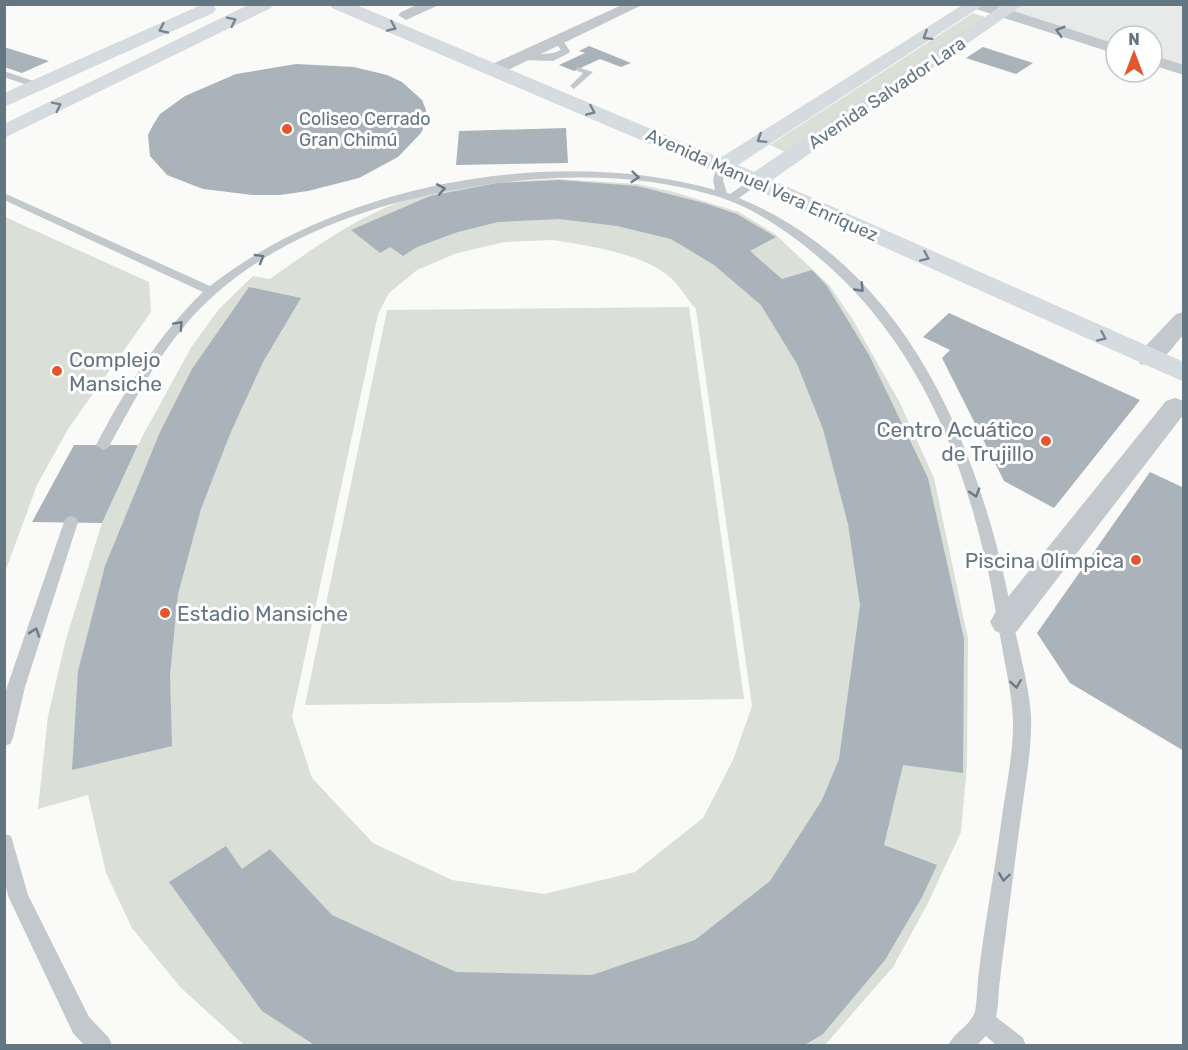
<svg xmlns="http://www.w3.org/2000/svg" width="1188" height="1050" viewBox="0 0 1188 1050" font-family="Rubik,sans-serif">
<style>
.built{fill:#e8e9e9}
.green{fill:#dadfd7;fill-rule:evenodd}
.building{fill:#aab3b9}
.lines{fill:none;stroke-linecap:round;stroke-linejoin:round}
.lane{fill:#c3c8cc;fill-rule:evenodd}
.street{fill:#c3c8cc;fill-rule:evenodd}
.secondary{fill:#d6dbdf;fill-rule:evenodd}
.oneway{stroke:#768591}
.oneway2{stroke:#6a7a87}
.poi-dot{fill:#e4572e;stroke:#fff;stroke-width:2}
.labels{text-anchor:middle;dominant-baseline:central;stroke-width:6;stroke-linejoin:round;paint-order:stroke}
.far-street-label{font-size:18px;fill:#657683;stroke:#fff}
.far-poi-label{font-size:18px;fill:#657683;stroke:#fff;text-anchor:start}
.poi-label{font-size:21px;fill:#657683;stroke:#fff;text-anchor:start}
</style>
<rect width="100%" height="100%" fill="#fafaf8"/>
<polygon class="built" points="1023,5 1183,5 1183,68 1152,58 1152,36 1116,36 1116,47 1011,13"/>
<g class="green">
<polygon points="973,13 991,19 785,152 770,145"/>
<path d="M559 179 637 184 674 192 739 212 775 234 829 285 853 320 900 403 934 478 968 639 967 765 961 832 928 903 893 967 825 1045H244L181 988 132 928 106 873 88 795 38 809 48 716 66 639 102 523 142 437 192 346 219 309 253 276 270 279C318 245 368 208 427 194 470 183 515 181 559 179ZM552 240C587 245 646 254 672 279 681 288 688 300 696 309L752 706 733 760 703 818 635 872 544 894 452 880 373 843 312 778 292 717 378 314 389 293 417 270 457 253 505 242Z"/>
<polygon points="5,217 149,282 151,312 68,429 37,485 5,572"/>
<polygon points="689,307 744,699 305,705 387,310"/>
</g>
<g class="building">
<polygon points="589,46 631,63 621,67 600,59 574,71 559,65 585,53 579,51"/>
<polygon points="983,47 1033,63 1016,74 966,58"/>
<polygon points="7,48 49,61 22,73 4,67 4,49"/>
<polygon points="296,64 354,67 387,75 402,82 422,100 426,110 426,122 421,133 398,157 359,178 308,191 280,195 253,195 203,189 167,175 150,156 148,135 153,125 160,114 185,96 236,74"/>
<polygon points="566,128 568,163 456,165 459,131"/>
<polygon points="559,180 637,186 704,203 737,214 776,237 750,251 782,279 812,270 827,286 869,355 928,478 964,639 963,773 903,765 884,845 937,865 922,897 885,960 823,1034 803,1046 316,1046 262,1011 169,882 226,846 242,869 270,849 332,915 456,972 592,975 695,940 770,881 822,800 839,759 860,605 848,524 823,429 797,364 761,305 714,265 671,239 617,226 559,219 498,222 458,232 417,247 403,256 390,247 380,253 351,230 430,196 497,183"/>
<polygon points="249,287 301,298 263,362 230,434 201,509 178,594 170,675 172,746 72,770 78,671 105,566 160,432 192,369"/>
<polygon points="949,313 1140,400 1054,508 1004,481 942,358 950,350 923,337"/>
<polygon points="74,445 138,445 102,523 32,522"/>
<polygon points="1150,472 1184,488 1184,751 1070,683 1037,633"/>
</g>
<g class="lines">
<g class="lane">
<path d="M555 38H561L570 51 569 53 553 61 522 60 518 57C529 50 546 58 561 50L554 40Z"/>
<polygon points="577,67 593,72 574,89 570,86 583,73 577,71"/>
<polygon points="4,71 42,84 43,86 39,89 4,77"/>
<path d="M722 163 727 166 723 180 727 193 730 194 752 179H760V183L739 198C911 269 983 455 1014 625 1020 655 1029 686 1031 716 1032 747 1026 779 1022 809 1017 844 1013 880 1008 915 1006 937 1002 958 1000 980 998 992 999 1004 996 1017L1023 1038 1026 1046H997L986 1036 976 1046H948C954 1032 970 1026 975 1012 977 1001 977 990 978 979 984 927 994 876 1001 824 1005 791 1013 758 1013 725 1013 700 1007 676 1003 652 997 619 992 586 984 554 957 438 906 327 811 251 784 229 753 208 719 197 636 171 549 174 465 188 362 205 249 246 182 329 152 365 131 407 108 448L103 450 96 445C126 389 157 336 203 292L4 200V193L210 286C341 183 556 145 715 190L713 180 717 166Z"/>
<polygon points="71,516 76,518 78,522 25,687 13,738 10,744 4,746 4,699 7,687 64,522 66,518"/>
<polygon points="4,834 11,836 28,895 89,1017 109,1038 112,1046 85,1046 73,1033 9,898 4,881"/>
</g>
<g class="street">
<polygon points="419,4 441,4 406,20 398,15 401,12"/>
<polygon points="624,4 644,4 500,74 488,74 486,70 488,66"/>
<polygon points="968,4 992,4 1116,44 1116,54 970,7"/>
<polygon points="1152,55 1184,65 1184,75 1152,65"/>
<path d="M1184 312V334C1171 348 1161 369 1140 364L1137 358 1140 352 1176 314Z"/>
<polygon points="1175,398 1184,401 1184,414 1017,631 1006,635 995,631 990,622 995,613 1166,401"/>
</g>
<g class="secondary">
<polygon points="250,4 273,4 271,8 4,138 4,124"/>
<polygon points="330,4 354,4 720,158 964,4 985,4 738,165 754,172 1004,4 1024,4 772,180 1184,362 1184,382 748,186 332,8"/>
<polygon points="201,5 213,5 216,9 213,13 4,107 4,93"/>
</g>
</g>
<defs><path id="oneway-chevron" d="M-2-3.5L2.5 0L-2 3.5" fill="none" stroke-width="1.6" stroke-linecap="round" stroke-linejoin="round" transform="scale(1.5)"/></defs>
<g class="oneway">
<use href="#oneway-chevron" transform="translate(232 21) rotate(-26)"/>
<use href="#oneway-chevron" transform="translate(392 27) rotate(23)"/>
<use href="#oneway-chevron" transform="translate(163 29) rotate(155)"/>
<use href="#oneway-chevron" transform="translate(927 36) rotate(148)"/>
<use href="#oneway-chevron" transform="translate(57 106) rotate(-26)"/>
<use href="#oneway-chevron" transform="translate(591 111) rotate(23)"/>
<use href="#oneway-chevron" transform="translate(761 139) rotate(148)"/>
<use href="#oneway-chevron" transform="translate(925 257) rotate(24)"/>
<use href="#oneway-chevron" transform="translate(1102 337) rotate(24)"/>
</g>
<g class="oneway2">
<use href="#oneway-chevron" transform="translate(1060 31) rotate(-163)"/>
<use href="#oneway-chevron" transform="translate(635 177) rotate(5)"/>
<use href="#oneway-chevron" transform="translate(441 189) rotate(-10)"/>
<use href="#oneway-chevron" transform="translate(260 258) rotate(-30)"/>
<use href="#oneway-chevron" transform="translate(860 288) rotate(46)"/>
<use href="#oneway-chevron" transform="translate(179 325) rotate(-47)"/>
<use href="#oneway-chevron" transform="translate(975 493) rotate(73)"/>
<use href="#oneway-chevron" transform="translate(35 632) rotate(-71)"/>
<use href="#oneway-chevron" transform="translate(1016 684) rotate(81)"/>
<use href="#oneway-chevron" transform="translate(1004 877) rotate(98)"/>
</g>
<g class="poi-dot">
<circle cx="287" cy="129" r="6"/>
<circle cx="57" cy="371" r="6"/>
<circle cx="1046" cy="441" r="6"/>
<circle cx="1136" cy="560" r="6"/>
<circle cx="165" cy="613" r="6"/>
</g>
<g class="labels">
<g class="far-street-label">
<text transform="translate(887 93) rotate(-34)">Avenida Salvador Lara</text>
<text transform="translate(762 185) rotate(24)">Avenida Manuel Vera Enríquez</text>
</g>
<g class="far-poi-label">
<text x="299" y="119">Coliseo Cerrado<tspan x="299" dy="21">Gran Chimú</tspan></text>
</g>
<g class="poi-label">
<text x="69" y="359">Complejo<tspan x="69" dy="24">Mansiche</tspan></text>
<text x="1034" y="429" text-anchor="end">Centro Acuático<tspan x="1034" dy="24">de Trujillo</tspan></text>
<text x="1124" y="560" text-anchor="end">Piscina Olímpica</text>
<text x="177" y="613">Estadio Mansiche</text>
</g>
</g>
<rect width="1188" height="1050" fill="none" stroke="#657683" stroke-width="12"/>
<g transform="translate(1134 54)"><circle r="28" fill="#ffffff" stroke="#c1c8cd" stroke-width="1.5"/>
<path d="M0-4.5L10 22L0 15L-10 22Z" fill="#e4572e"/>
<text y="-9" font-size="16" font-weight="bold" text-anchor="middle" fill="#657683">N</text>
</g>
</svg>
